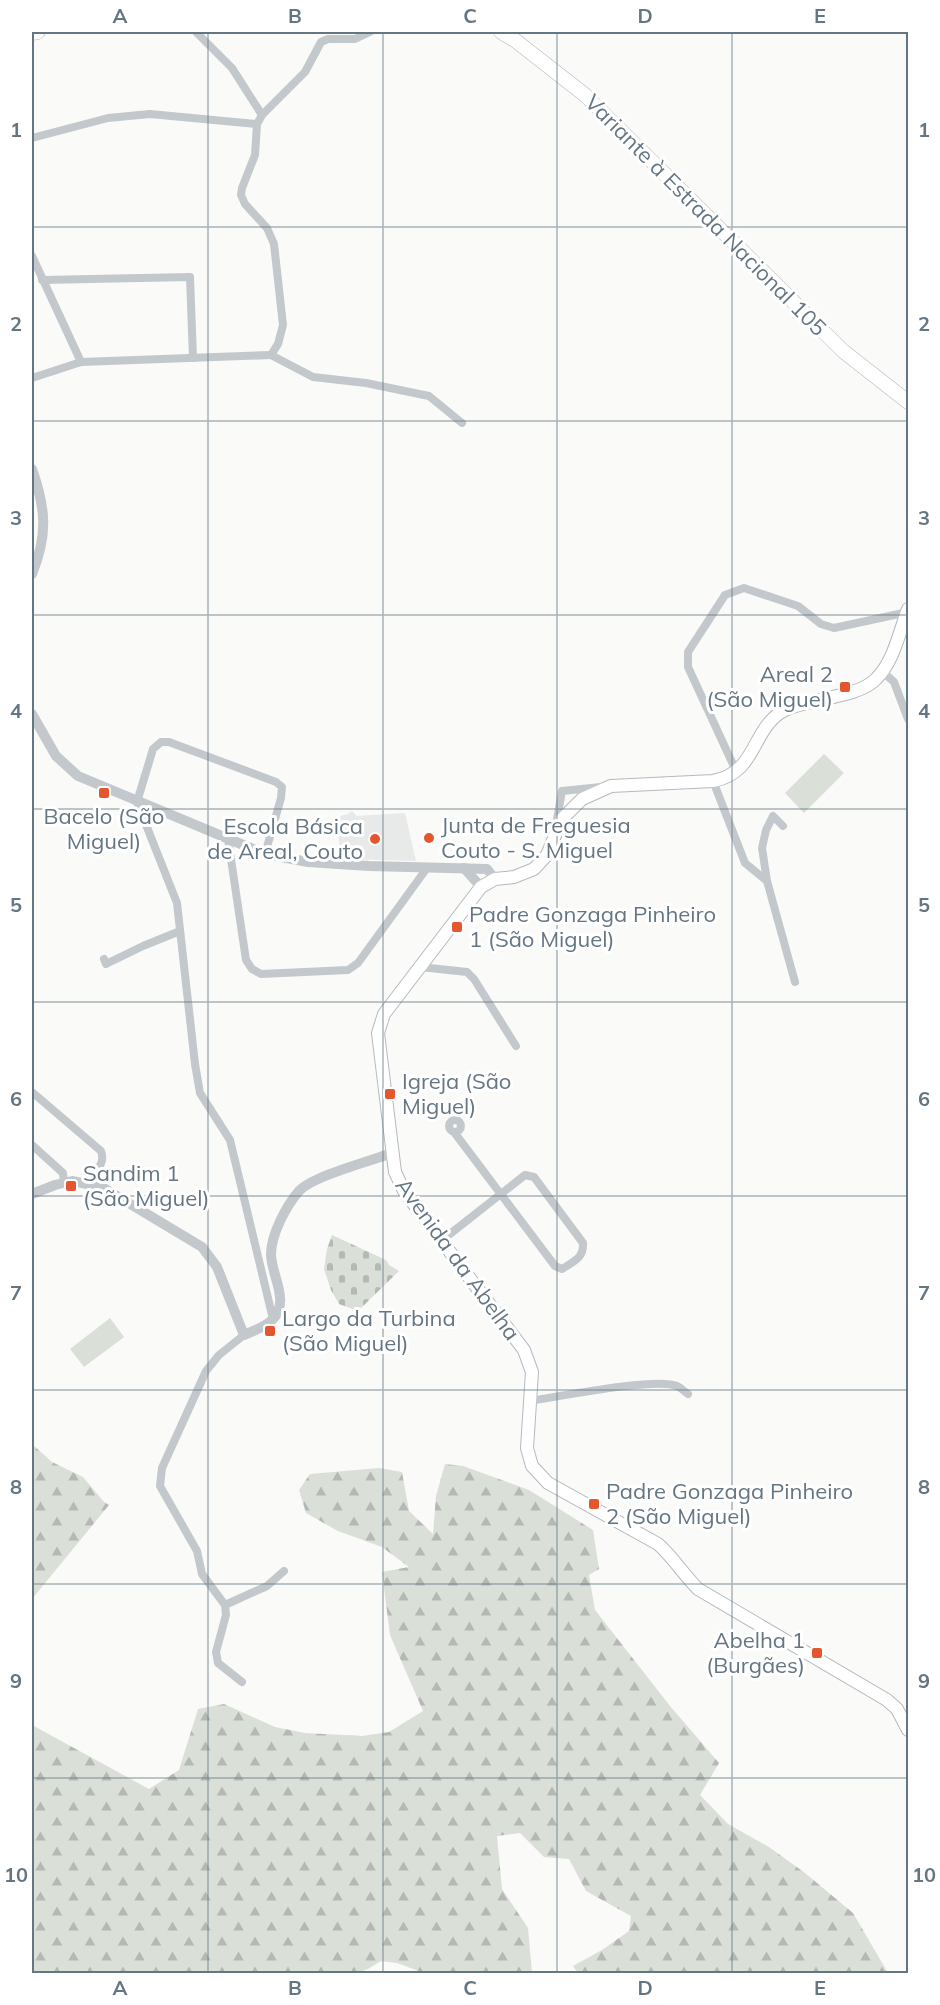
<svg xmlns="http://www.w3.org/2000/svg" width="940" height="2005" viewBox="0 0 940 2005" font-family="Mulish,sans-serif">
<style>
.built{fill:#e8e9e9}
.green{fill:#dadfd7}
.forest{fill:url(#forest-firs)}
.cemetery{fill:url(#cemetery-stones)}
.lines{fill:none;stroke-linecap:round;stroke-linejoin:round}
.secondary-casing{stroke:#b3babf;stroke-width:14}
.primary-casing{stroke:#b5babe;stroke-width:15}
.minor{stroke:#c3c8cc;stroke-width:8}
.tertiary{stroke:#c3c8cc;stroke-width:10}
.secondary{stroke:#fff;stroke-width:12}
.primary{stroke:#fff;stroke-width:14}
.grid{fill:none;stroke:#657683;stroke-width:1.5;stroke-opacity:0.55}
.poi-dot{fill:#e4572e;stroke:#fff;stroke-width:2}
.labels{text-anchor:middle;dominant-baseline:central;stroke-width:6;stroke-linejoin:round;paint-order:stroke}
.street-label{font-size:22px;fill:#657683;stroke:#fff}
.poi-label{font-size:22px;fill:#657683;stroke:#fff;text-anchor:start}
.neatline{fill:none;stroke:#657683;stroke-width:2}
.grid-label{font-size:20px;text-anchor:middle;font-weight:bold;fill:#657683}
</style>
<defs>
<pattern id="forest-firs" width="22" height="20" patternUnits="userSpaceOnUse" patternTransform="scale(1.5)"><rect width="22" height="20" fill="#dadfd7"/><path d="M5 1l3.5 6h-7zM16 11l3.5 6h-7z" fill="#b4b9b4"/></pattern>
<pattern id="cemetery-stones" width="16" height="16" patternUnits="userSpaceOnUse" patternTransform="scale(1.5)"><rect width="16" height="16" fill="#dadfd7"/><path d="M2 7V4a2 2 0 0 1 4 0v3zM10 15v-3a2 2 0 0 1 4 0v3z" fill="#b4b9b4"/></pattern>
</defs>
<rect width="100%" height="100%" fill="#fafaf8"/>
<polygon class="built" points="352,811 357,816 405,813 416,861 343,859 341,857 336,820 342,815 346,815"/>
<g class="green">
<polygon points="824,754 844,773 804,813 785,793"/>
<polygon points="110,1318 124,1337 84,1367 70,1349"/>
</g>
<g class="forest">
<polygon points="32,1444 52,1462 83,1477 104,1502 109,1505 32,1599"/>
<polygon points="445,1464 463,1466 529,1490 593,1530 599,1569 589,1575 595,1610 670,1706 719,1763 700,1795 728,1824 769,1847 805,1873 853,1913 888,1973 578,1973 573,1966 602,1950 629,1931 631,1916 586,1891 569,1859 544,1857 520,1833 497,1836 502,1889 528,1928 532,1973 424,1973 397,1963 381,1961 368,1969 354,1974 32,1973 32,1725 149,1789 179,1770 198,1709 224,1704 275,1727 305,1733 362,1736 389,1732 423,1711 390,1635 382,1572 409,1567 382,1547 338,1531 306,1513 299,1490 310,1474 379,1468 402,1472 409,1511 433,1534 436,1496"/>
</g>
<polygon class="cemetery" points="332,1235 386,1260 389,1265 399,1271 358,1311 339,1304 331,1290 324,1269 327,1249"/>
<g class="lines">
<defs>
<path id="secondary" d="M908 609C899 633 894 661 876 679 858 698 809 698 785 710 751 727 758 773 713 781L611 786 582 799 562 819 547 855 534 869 514 877 495 879 481 887 384 1014 378 1033 395 1172 404 1191 524 1350 532 1372 527 1448 532 1466 548 1483 658 1544C673 1557 683 1574 698 1589L887 1700 897 1709 908 1730"/>
<g id="primary">
<polyline points="501,32 516,41 585,95 843,351 908,402"/>
<polyline points="32,33 38,32"/>
</g>
</defs>
<use href="#secondary" class="secondary-casing"/>
<use href="#primary" class="primary-casing"/>
<g class="minor">
<polyline points="196,32 232,68 262,115"/>
<polyline points="32,138 108,118 150,114 257,124"/>
<polyline points="32,256 81,362"/>
<polyline points="42,280 190,277 193,358"/>
<polyline points="271,355 278,344 283,325 274,244 267,228 245,204 241,195 242,188 255,155 257,124 262,115 305,72 321,42 328,39 355,39 370,32"/>
<polyline points="271,355 313,377 366,383 429,396 462,423"/>
<polyline points="32,378 81,362 271,355"/>
<polyline points="883,672 894,682 908,719"/>
<polyline points="737,773 688,667 688,652 725,595 744,588 798,606 821,624 834,628 908,612"/>
<polyline points="713,781 745,863 767,881"/>
<polyline points="556,825 562,791 601,787"/>
<polyline points="783,826 773,816 766,830 762,848 767,881 795,982"/>
<polyline points="228,839 246,960 252,969 261,974 348,970 358,963 427,868"/>
<polyline points="265,854 281,798 282,787 276,782 169,742 161,742 153,749 137,802 177,903 195,1064 200,1093 230,1140 273,1319"/>
<polyline points="104,959 106,964 143,946 180,931"/>
<polyline points="420,967 467,972 474,979 516,1046"/>
<path d="M32 1092 101 1151C106 1165 94 1172 88 1183"/>
<circle cx="455" cy="1126" r="6"/>
<polyline points="32,1145 63,1173 64,1182"/>
<path d="M441 1241 525 1175 534 1177 583 1243C584 1258 574 1261 562 1269L555 1266 454 1132"/>
<path d="M530 1401C557 1397 656 1377 677 1386 680 1387 685 1392 688 1394"/>
<polyline points="225,1605 267,1586 284,1571"/>
<polyline points="242,1682 218,1663 216,1652 226,1615 225,1605 202,1574 197,1551 160,1486 162,1468 206,1371 219,1355 244,1335"/>
</g>
<g class="tertiary">
<path d="M32 469C46 509 48 535 32 574"/>
<polyline points="32,714 56,756 78,776 265,854 308,862 369,866 487,869 495,879"/>
<polyline points="464,868 481,887"/>
<path d="M32 1194 55 1185 72 1181 102 1187 202 1247 217 1267 244 1335C253 1331 265 1327 272 1320 291 1302 271 1275 271 1254 271 1235 286 1206 299 1191 313 1176 370 1161 392 1153"/>
</g>
<use href="#secondary" class="secondary"/>
<use href="#primary" class="primary"/>
</g>
<path class="grid" d="M208 32V1974M383 32V1974M557 32V1974M732 32V1974M32 227H908M32 421H908M32 615H908M32 809H908M32 1002H908M32 1196H908M32 1390H908M32 1584H908M32 1778H908"/>
<g class="poi-dot">
<rect x="839" y="681" width="12" height="12" rx="3"/>
<rect x="98" y="787" width="12" height="12" rx="3"/>
<circle cx="429" cy="838" r="6"/>
<circle cx="375" cy="839" r="6"/>
<rect x="451" y="921" width="12" height="12" rx="3"/>
<rect x="384" y="1088" width="12" height="12" rx="3"/>
<rect x="65" y="1180" width="12" height="12" rx="3"/>
<rect x="264" y="1325" width="12" height="12" rx="3"/>
<rect x="588" y="1498" width="12" height="12" rx="3"/>
<rect x="811" y="1647" width="12" height="12" rx="3"/>
</g>
<g class="labels">
<g class="street-label">
<text transform="translate(706 215) rotate(45)">Variante à Estrada Nacional 105</text>
<text transform="translate(458 1259) rotate(54)">Avenida da Abelha</text>
</g>
<g class="poi-label">
<text x="833" y="674" text-anchor="end">Areal 2<tspan x="833" dy="25">(São Miguel)</tspan></text>
<text x="104" y="816" text-anchor="middle">Bacelo (São<tspan x="104" dy="25">Miguel)</tspan></text>
<text x="441" y="825">Junta de Freguesia<tspan x="441" dy="25">Couto - S. Miguel</tspan></text>
<text x="363" y="826" text-anchor="end">Escola Básica<tspan x="363" dy="25">de Areal, Couto</tspan></text>
<text x="469" y="914">Padre Gonzaga Pinheiro<tspan x="469" dy="25">1 (São Miguel)</tspan></text>
<text x="402" y="1081">Igreja (São<tspan x="402" dy="25">Miguel)</tspan></text>
<text x="83" y="1173">Sandim 1<tspan x="83" dy="25">(São Miguel)</tspan></text>
<text x="282" y="1318">Largo da Turbina<tspan x="282" dy="25">(São Miguel)</tspan></text>
<text x="606" y="1491">Padre Gonzaga Pinheiro<tspan x="606" dy="25">2 (São Miguel)</tspan></text>
<text x="805" y="1640" text-anchor="end">Abelha 1<tspan x="805" dy="25">(Burgães)</tspan></text>
</g>
</g>
<rect width="940" height="2005" fill="none" stroke="#ffffff" stroke-width="66"/>
<rect x="33" y="33" width="874" height="1939" class="neatline"/>
<g class="grid-label">
<text x="120" y="23">A</text>
<text x="295" y="23">B</text>
<text x="470" y="23">C</text>
<text x="645" y="23">D</text>
<text x="820" y="23">E</text>
<text x="16" y="137">1</text>
<text x="924" y="137">1</text>
<text x="16" y="331">2</text>
<text x="924" y="331">2</text>
<text x="16" y="525">3</text>
<text x="924" y="525">3</text>
<text x="16" y="718">4</text>
<text x="924" y="718">4</text>
<text x="16" y="912">5</text>
<text x="924" y="912">5</text>
<text x="16" y="1106">6</text>
<text x="924" y="1106">6</text>
<text x="16" y="1300">7</text>
<text x="924" y="1300">7</text>
<text x="16" y="1494">8</text>
<text x="924" y="1494">8</text>
<text x="16" y="1688">9</text>
<text x="924" y="1688">9</text>
<text x="16" y="1882">10</text>
<text x="924" y="1882">10</text>
<text x="120" y="1995">A</text>
<text x="295" y="1995">B</text>
<text x="470" y="1995">C</text>
<text x="645" y="1995">D</text>
<text x="820" y="1995">E</text>
</g>
</svg>
